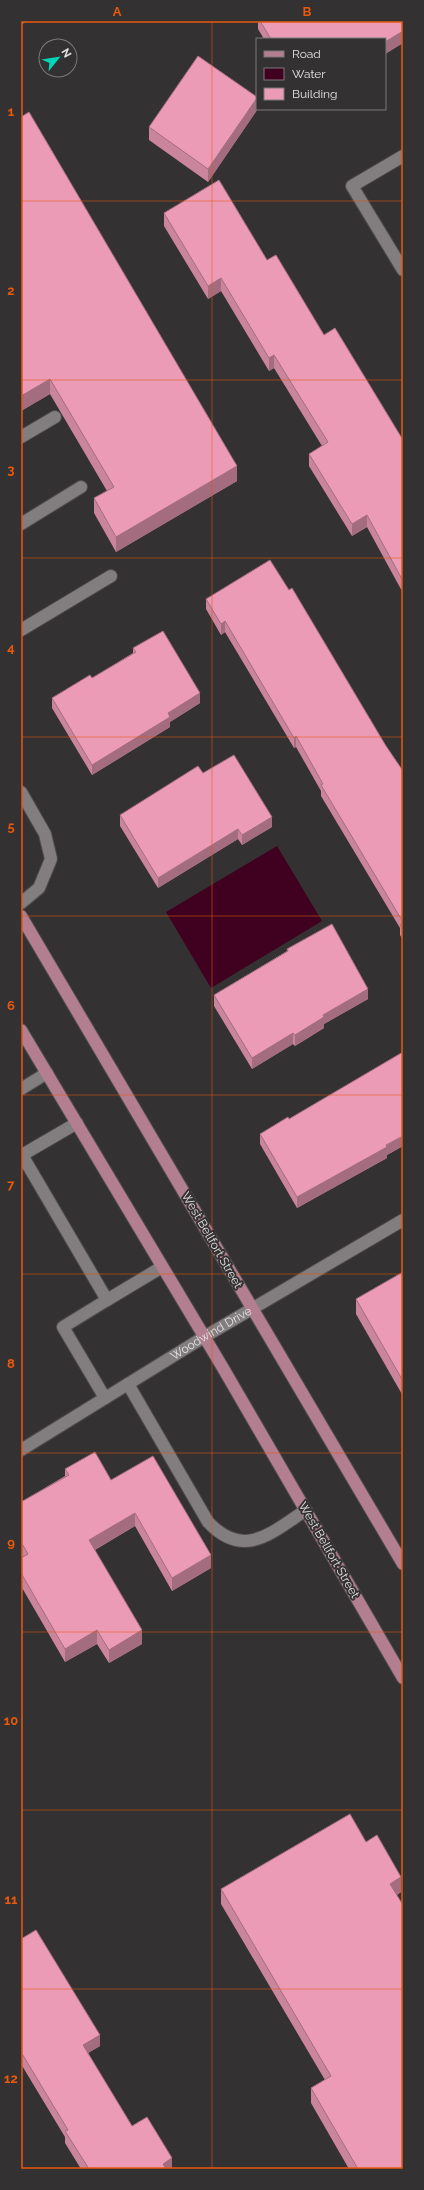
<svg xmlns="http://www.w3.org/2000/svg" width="424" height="2190" viewBox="0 0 424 2190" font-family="Raleway,sans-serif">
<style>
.water{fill:#40001f}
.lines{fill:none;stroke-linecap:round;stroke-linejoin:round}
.minor-casing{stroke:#4f4d4e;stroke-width:14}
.major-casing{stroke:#4f4d4e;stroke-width:14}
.minor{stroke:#827e7f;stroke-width:12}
.major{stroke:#b47e91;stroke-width:12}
.rail-casing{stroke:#aaa8a8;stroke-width:4.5}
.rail{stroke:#343132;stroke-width:3;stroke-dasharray:9;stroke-linecap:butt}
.wall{fill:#ca859d}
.shaded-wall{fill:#a46c7f}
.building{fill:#eb9bb6;stroke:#a46c7f}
.grid{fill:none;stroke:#e8590c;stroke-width:1;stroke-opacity:0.55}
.labels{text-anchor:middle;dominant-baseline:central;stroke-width:4;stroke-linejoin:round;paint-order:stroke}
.street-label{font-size:12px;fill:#e4e2e2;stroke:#343132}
.neatline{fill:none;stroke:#e8590c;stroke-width:1.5}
.grid-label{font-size:13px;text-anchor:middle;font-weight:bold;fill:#e8590c}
</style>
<rect width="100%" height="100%" fill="#343132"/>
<polygon class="water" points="277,846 322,921 211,988 166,912"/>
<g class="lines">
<defs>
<g id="minor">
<polyline points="403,156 352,186 403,270"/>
<polyline points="21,437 55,417"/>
<polyline points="21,524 81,487"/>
<polyline points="21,630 111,576"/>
<polyline points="21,792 45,834 51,859 39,888 21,903"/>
<polyline points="21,1089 47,1073"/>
<polyline points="77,1123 22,1155 107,1300 63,1327 105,1398"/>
<polyline points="107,1300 162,1267"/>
<path d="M128 1384 208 1522C244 1560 271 1533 306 1510"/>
<path id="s1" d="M21 1450 204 1337 403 1220"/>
</g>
<g id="major">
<polyline points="21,916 403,1564"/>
<polyline points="21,1030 223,1368 403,1678"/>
</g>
</defs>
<use href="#minor" class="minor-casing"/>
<use href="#major" class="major-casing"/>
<use href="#minor" class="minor"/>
<use href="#major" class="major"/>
<defs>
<polyline id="rail" points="21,22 23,21"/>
</defs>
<use href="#rail" class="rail-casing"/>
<use href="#rail" class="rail"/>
</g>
<g class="wall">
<polygon points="258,21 403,21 403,43 385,54 385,39 264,39 258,29"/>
<polygon points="257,109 257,110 208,182 149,140 149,127"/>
<polygon points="21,117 237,481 116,552 94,513 94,498 107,491 50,394 21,411"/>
<polygon points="164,213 267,260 324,335 403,440 403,593 367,527 352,536 309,466 309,454 322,446 274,368 269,371 221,291 208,299 164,226"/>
<polygon points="206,599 386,746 403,771 403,940 400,935 400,928 321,796 321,791 296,747 294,748 225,632 221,635 206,609"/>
<polygon points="133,648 200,703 170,722 170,727 92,775 52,708 52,698 92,678 133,653"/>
<polygon points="203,773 272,827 242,845 238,839 158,888 120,826 120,815"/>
<polygon points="287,949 368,999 324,1024 324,1028 295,1046 293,1044 252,1069 214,1006 214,995 287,951"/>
<polygon points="403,1052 403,1146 387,1155 387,1158 297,1208 260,1144 260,1134 289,1119"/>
<polygon points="403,1272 403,1396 356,1314 356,1299"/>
<polygon points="65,1469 111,1480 211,1568 172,1591 135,1526 95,1550 142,1644 109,1663 97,1644 65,1662 21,1586 21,1558 22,1557 21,1555 21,1502 65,1476"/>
<polygon points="366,1842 401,1892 397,1895 403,2169 349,2169 311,2103 311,2088 325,2080 221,1904 221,1889"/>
<polygon points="21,1939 100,2046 88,2053 132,2126 172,2169 81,2169 65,2143 65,2137 21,2064"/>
</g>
<g class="shaded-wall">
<polygon points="403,31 403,43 385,54 385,42"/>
<polygon points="257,98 257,110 208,182 208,169"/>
<polygon points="221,278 221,291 208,299 208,286"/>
<polygon points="274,355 274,368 269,371 269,358"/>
<polygon points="50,379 50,394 21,411 21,396"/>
<polygon points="237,466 237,481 116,552 116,537"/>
<polygon points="367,515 367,527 352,536 352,524"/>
<polygon points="225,621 225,632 221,635 221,624"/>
<polygon points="200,693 200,703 170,722 170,727 92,775 92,765 168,713"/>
<polygon points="296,736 296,747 294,748 294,738"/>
<polygon points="272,817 272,827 242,845 242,835"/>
<polygon points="238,829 238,839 158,888 158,878"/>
<polygon points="368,989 368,999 324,1024 324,1028 295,1046 295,1035 323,1015"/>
<polygon points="293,1033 293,1044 252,1069 252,1058"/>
<polygon points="403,1136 403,1146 387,1155 387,1158 297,1208 297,1197"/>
<polygon points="135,1513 135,1526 89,1553 89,1540"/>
<polygon points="211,1555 211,1568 172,1591 172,1578"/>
<polygon points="97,1630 97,1644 65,1662 65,1649"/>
<polygon points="142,1630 142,1644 109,1663 109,1650"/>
<polygon points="401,1877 401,1892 390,1899 390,1884"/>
<polygon points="100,2035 100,2046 83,2056 83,2045"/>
<polygon points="172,2158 172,2169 163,2169 163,2164"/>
</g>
<g class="building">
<polygon points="260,21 403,21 403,31 385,42 385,39 271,39"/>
<polygon points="198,56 257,97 257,98 208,169 149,127"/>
<polygon points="29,112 237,466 116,537 94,498 114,487 50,379 21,396 21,117"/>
<polygon points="219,180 267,260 276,255 324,335 335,328 403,440 403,581 367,515 352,524 309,454 328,442 274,355 269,358 221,278 208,286 164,213"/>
<polygon points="270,560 289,590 292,588 386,746 403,771 403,922 321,785 323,784 296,736 294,738 225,621 221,624 206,599"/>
<polygon points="163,631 200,693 168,713 170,717 92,765 52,698 90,675 92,678 136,652 133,648"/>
<polygon points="234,755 272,817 242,835 238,829 158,878 120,815 198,766 203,773"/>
<polygon points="403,923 403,930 400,925"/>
<polygon points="332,924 368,989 323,1015 324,1017 295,1035 293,1033 252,1058 214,995 288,951 287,949"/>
<polygon points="403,1052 403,1136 386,1145 387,1147 297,1197 260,1134 288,1117 289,1119"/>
<polygon points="403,1272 403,1381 356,1299"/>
<polygon points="95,1452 111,1480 153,1456 211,1555 172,1578 135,1513 89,1540 142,1630 109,1650 97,1630 65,1649 21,1573 21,1558 28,1554 21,1542 21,1502 69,1475 65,1469"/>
<polygon points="350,1814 366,1842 377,1835 401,1877 390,1884 403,1905 403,2169 358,2169 311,2088 331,2076 221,1889"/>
<polygon points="36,1930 100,2035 83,2045 132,2126 147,2117 172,2158 163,2164 166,2169 89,2169 65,2131 68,2130 21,2052 21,1939"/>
</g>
<path class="grid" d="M212 21V2169M21 201H403M21 380H403M21 558H403M21 737H403M21 916H403M21 1095H403M21 1274H403M21 1453H403M21 1632H403M21 1810H403M21 1989H403"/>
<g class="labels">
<g class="street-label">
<text transform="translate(212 1240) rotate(60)">West Bellfort Street</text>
<text stroke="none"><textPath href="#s1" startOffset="223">Woodwind Drive</textPath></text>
<text transform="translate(329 1550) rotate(60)">West Bellfort Street</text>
</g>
</g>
<rect width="424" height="2190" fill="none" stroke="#343132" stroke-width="44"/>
<rect x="256" y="38" width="130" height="72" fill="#343132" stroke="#7a7878"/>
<rect x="264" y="51" width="20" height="6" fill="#b47e91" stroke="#7a7878"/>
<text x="292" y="58" font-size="12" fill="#e4e2e2">Road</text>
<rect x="264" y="68" width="20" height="12" fill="#40001f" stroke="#7a7878"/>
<text x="292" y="78" font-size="12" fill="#e4e2e2">Water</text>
<rect x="264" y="88" width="20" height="12" fill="#eb9bb6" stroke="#7a7878"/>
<text x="292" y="98" font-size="12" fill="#e4e2e2">Building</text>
<g transform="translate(58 58) rotate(60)"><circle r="19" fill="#343132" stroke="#7a7878"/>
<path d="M0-3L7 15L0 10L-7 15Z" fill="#00d5b7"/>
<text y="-6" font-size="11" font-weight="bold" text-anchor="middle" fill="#e4e2e2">N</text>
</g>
<rect x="22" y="22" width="380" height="2146" class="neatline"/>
<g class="grid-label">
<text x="117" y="16">A</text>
<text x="307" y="16">B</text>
<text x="11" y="116">1</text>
<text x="11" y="295">2</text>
<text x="11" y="474">3</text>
<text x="11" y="652">4</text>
<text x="11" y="831">5</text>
<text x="11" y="1010">6</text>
<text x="11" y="1189">7</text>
<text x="11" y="1368">8</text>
<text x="11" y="1547">9</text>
<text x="11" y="1725">10</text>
<text x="11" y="1904">11</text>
<text x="11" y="2083">12</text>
</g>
</svg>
